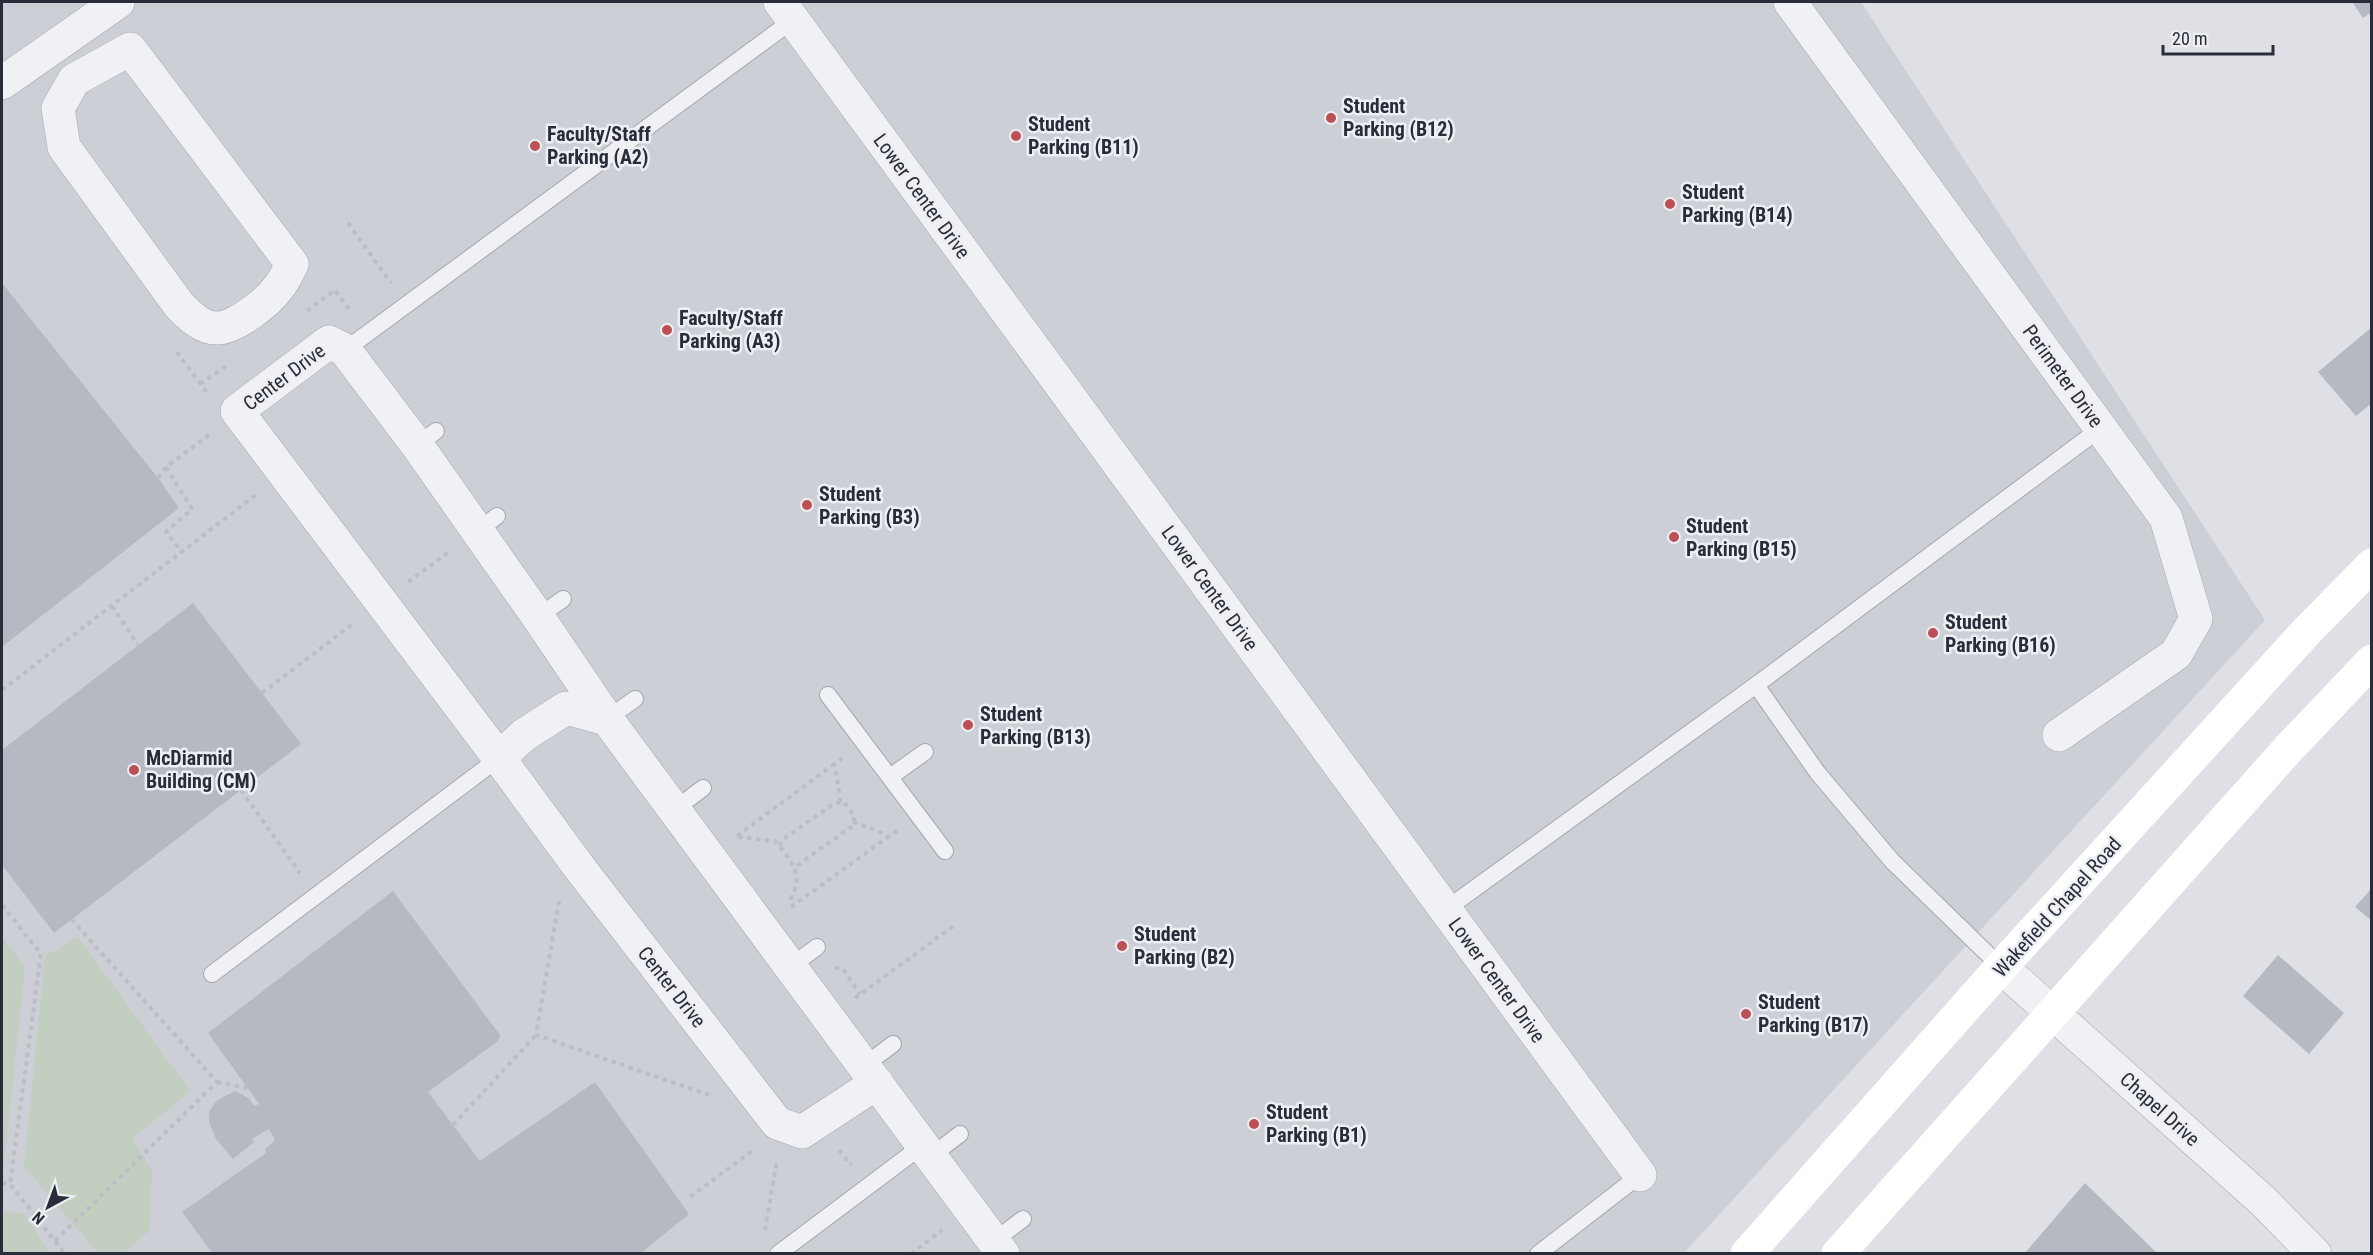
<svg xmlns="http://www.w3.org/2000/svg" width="2373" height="1255" viewBox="0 0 2373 1255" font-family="'Roboto Condensed',sans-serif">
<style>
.built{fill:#cccfd6}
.green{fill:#c2cec0}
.building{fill:#b5b9c1}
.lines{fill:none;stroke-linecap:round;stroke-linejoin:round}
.lane-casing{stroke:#a4a7ae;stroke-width:18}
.street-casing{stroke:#a4a7ae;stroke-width:34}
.path{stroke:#bcbec4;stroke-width:4;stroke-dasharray:4.5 4.5;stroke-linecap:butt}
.lane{stroke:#f0f1f4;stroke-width:16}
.street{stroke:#f0f1f4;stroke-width:33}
.secondary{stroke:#fff;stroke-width:33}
.poi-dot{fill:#bd5054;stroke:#edeff3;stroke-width:2}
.labels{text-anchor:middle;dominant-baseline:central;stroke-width:5;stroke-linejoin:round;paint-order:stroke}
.poi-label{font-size:20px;font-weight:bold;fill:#292d3a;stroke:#edeff3;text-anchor:start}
.street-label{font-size:20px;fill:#292d3a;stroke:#edeff3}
</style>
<rect width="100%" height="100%" fill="#dee0e5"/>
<polygon class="built" points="2,2 1861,2 2265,620 1684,1253 2,1254"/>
<g class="green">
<polygon points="2,937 25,967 3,1176 2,1176"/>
<polygon points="78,937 190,1091 132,1139 152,1169 149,1231 123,1253 98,1253 24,1166 45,956"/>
<polygon points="2,1211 24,1214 50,1253 2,1253"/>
</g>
<g class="building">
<polygon points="2352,2 2372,2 2372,12 2363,18"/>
<polygon points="2,283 158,478 179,508 2,647"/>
<polygon points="2372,327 2372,403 2356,416 2318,372"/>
<polygon points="193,603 301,744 54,933 2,865 2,750"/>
<polygon points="2372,888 2372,921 2355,907"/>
<polygon points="393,891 500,1035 498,1041 428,1092 480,1161 595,1082 689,1214 640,1254 213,1254 182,1212 266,1153 265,1149 275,1140 269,1129 252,1139 254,1142 233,1159 216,1139 209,1122 209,1112 216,1101 235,1091 249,1098 254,1106 259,1104 208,1033"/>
<polygon points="2278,955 2344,1013 2309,1054 2243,996"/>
<polygon points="2085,1183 2158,1254 2024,1254"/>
</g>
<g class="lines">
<defs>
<g id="lane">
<polyline points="345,350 793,20"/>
<polyline points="417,445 436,431"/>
<polyline points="478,531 497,516"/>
<polyline points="538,617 563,599"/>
<polyline points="1756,685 1817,772 1892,861 2001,967"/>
<polyline points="828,695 945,851"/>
<polyline points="607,719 635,699"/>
<polyline points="890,777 925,752"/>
<polyline points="674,810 703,788"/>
<polyline points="1445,910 1756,685 2101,428"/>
<polyline points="790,967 817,947"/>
<polyline points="212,974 499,758"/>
<polyline points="864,1066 893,1044"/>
<polyline points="931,1156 960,1134"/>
<polyline points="994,1241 1023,1219"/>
<polyline points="778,1254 923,1145"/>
<polyline points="1538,1254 1640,1175"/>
</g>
<g id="street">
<polyline points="780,2 1640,1175"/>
<polyline points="1790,2 2166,518 2196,619 2176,654 2059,735"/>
<path d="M130 49 292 264C288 272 284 281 278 288 268 302 235 328 218 328 202 329 189 315 179 305L64 147 58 108 74 80Z"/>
<polyline points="2,83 118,2"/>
<polyline points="607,719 566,708 524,735 499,758 579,867 777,1123 802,1132 877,1083"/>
<polyline points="499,758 237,411 329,342 345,350 417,445 538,617 607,719 1003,1254"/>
<polyline points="2001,967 2263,1201 2315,1254"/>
</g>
</defs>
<use href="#lane" class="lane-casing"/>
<use href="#street" class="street-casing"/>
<g class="path">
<polyline points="348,223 391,283"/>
<polyline points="307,311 335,290 352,313"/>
<polyline points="177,352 208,394"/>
<polyline points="200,384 229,364"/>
<polyline points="166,467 192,509 166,532 182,552"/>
<polyline points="158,478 166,467 210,434"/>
<polyline points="408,582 450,551"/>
<polyline points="112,606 138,645"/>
<polyline points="2,690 257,494"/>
<polyline points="262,693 354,623"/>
<polyline points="241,790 300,873"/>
<polyline points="840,802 837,777 834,764 842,758"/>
<polyline points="853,822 876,830 888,837 898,830"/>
<polyline points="737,836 834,764"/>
<path d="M738 837 775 841C794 863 805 877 788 903"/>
<polyline points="779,846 786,837 835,803 844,802 855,817 851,827 795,867"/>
<polyline points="559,901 536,1035 709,1095"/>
<polyline points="2,905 41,954 10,1184"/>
<polyline points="791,907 888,837"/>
<polyline points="835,968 842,968 860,994"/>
<polyline points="855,998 955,925"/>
<polyline points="217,1082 247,1088"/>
<polyline points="453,1125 536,1035"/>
<polyline points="839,1150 851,1165"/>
<polyline points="2,1183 10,1184 65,1254"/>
<polyline points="690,1197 755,1149"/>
<polyline points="765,1230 777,1160"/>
<polyline points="55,1241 217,1082 72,920"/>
<polyline points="911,1254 942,1230"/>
</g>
<use href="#lane" class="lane"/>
<use href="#street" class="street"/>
<g class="secondary">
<polyline points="1747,1254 2001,967 2307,631 2372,565"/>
<polyline points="1838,1254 2289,748 2372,661"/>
</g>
</g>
<g class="poi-dot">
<circle cx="1331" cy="118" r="6"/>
<circle cx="1016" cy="136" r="6"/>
<circle cx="535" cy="146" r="6"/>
<circle cx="1670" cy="204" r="6"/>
<circle cx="667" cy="330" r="6"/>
<circle cx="807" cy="505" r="6"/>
<circle cx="1674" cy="537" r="6"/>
<circle cx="1933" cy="633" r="6"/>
<circle cx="968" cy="725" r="6"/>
<circle cx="134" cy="770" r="6"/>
<circle cx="1122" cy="946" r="6"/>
<circle cx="1746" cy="1014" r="6"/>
<circle cx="1254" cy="1124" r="6"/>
</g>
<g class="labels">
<g class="poi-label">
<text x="1343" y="106">Student<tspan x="1343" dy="23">Parking (B12)</tspan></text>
<text x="1028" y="124">Student<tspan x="1028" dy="23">Parking (B11)</tspan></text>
<text x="547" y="134">Faculty/Staff<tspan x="547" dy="23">Parking (A2)</tspan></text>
<text x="1682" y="192">Student<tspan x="1682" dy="23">Parking (B14)</tspan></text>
<text x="679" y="318">Faculty/Staff<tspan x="679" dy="23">Parking (A3)</tspan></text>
<text x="819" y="494">Student<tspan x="819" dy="23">Parking (B3)</tspan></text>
<text x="1686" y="526">Student<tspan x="1686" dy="23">Parking (B15)</tspan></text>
<text x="1945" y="622">Student<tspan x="1945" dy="23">Parking (B16)</tspan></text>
<text x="980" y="714">Student<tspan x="980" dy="23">Parking (B13)</tspan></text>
<text x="146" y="758">McDiarmid<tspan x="146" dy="23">Building (CM)</tspan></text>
<text x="1134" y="934">Student<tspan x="1134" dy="23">Parking (B2)</tspan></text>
<text x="1758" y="1002">Student<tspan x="1758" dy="23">Parking (B17)</tspan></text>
<text x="1266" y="1112">Student<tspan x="1266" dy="23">Parking (B1)</tspan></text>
</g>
<g class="street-label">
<text transform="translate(922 196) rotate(54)">Lower Center Drive</text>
<text transform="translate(2063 376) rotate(54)">Perimeter Drive</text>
<text transform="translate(284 377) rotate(-37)">Center Drive</text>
<text transform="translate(1210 588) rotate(54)">Lower Center Drive</text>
<text transform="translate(2057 907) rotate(-48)">Wakefield Chapel Road</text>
<text transform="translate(1497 980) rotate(54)">Lower Center Drive</text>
<text transform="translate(672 987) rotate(52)">Center Drive</text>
<text transform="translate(2160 1109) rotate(42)">Chapel Drive</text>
</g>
</g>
<rect width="2373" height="1255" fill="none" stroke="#292d3a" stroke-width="6"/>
<g transform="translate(48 1207) rotate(221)" stroke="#edeff3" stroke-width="4.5" paint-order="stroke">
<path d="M0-4.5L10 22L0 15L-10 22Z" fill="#292d3a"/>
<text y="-9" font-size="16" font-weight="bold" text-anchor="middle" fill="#292d3a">N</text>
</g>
<path d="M2163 45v9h110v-9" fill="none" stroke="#292d3a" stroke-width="3"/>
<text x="2172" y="45" font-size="18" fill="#292d3a" stroke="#edeff3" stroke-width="4.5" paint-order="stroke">20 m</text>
</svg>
